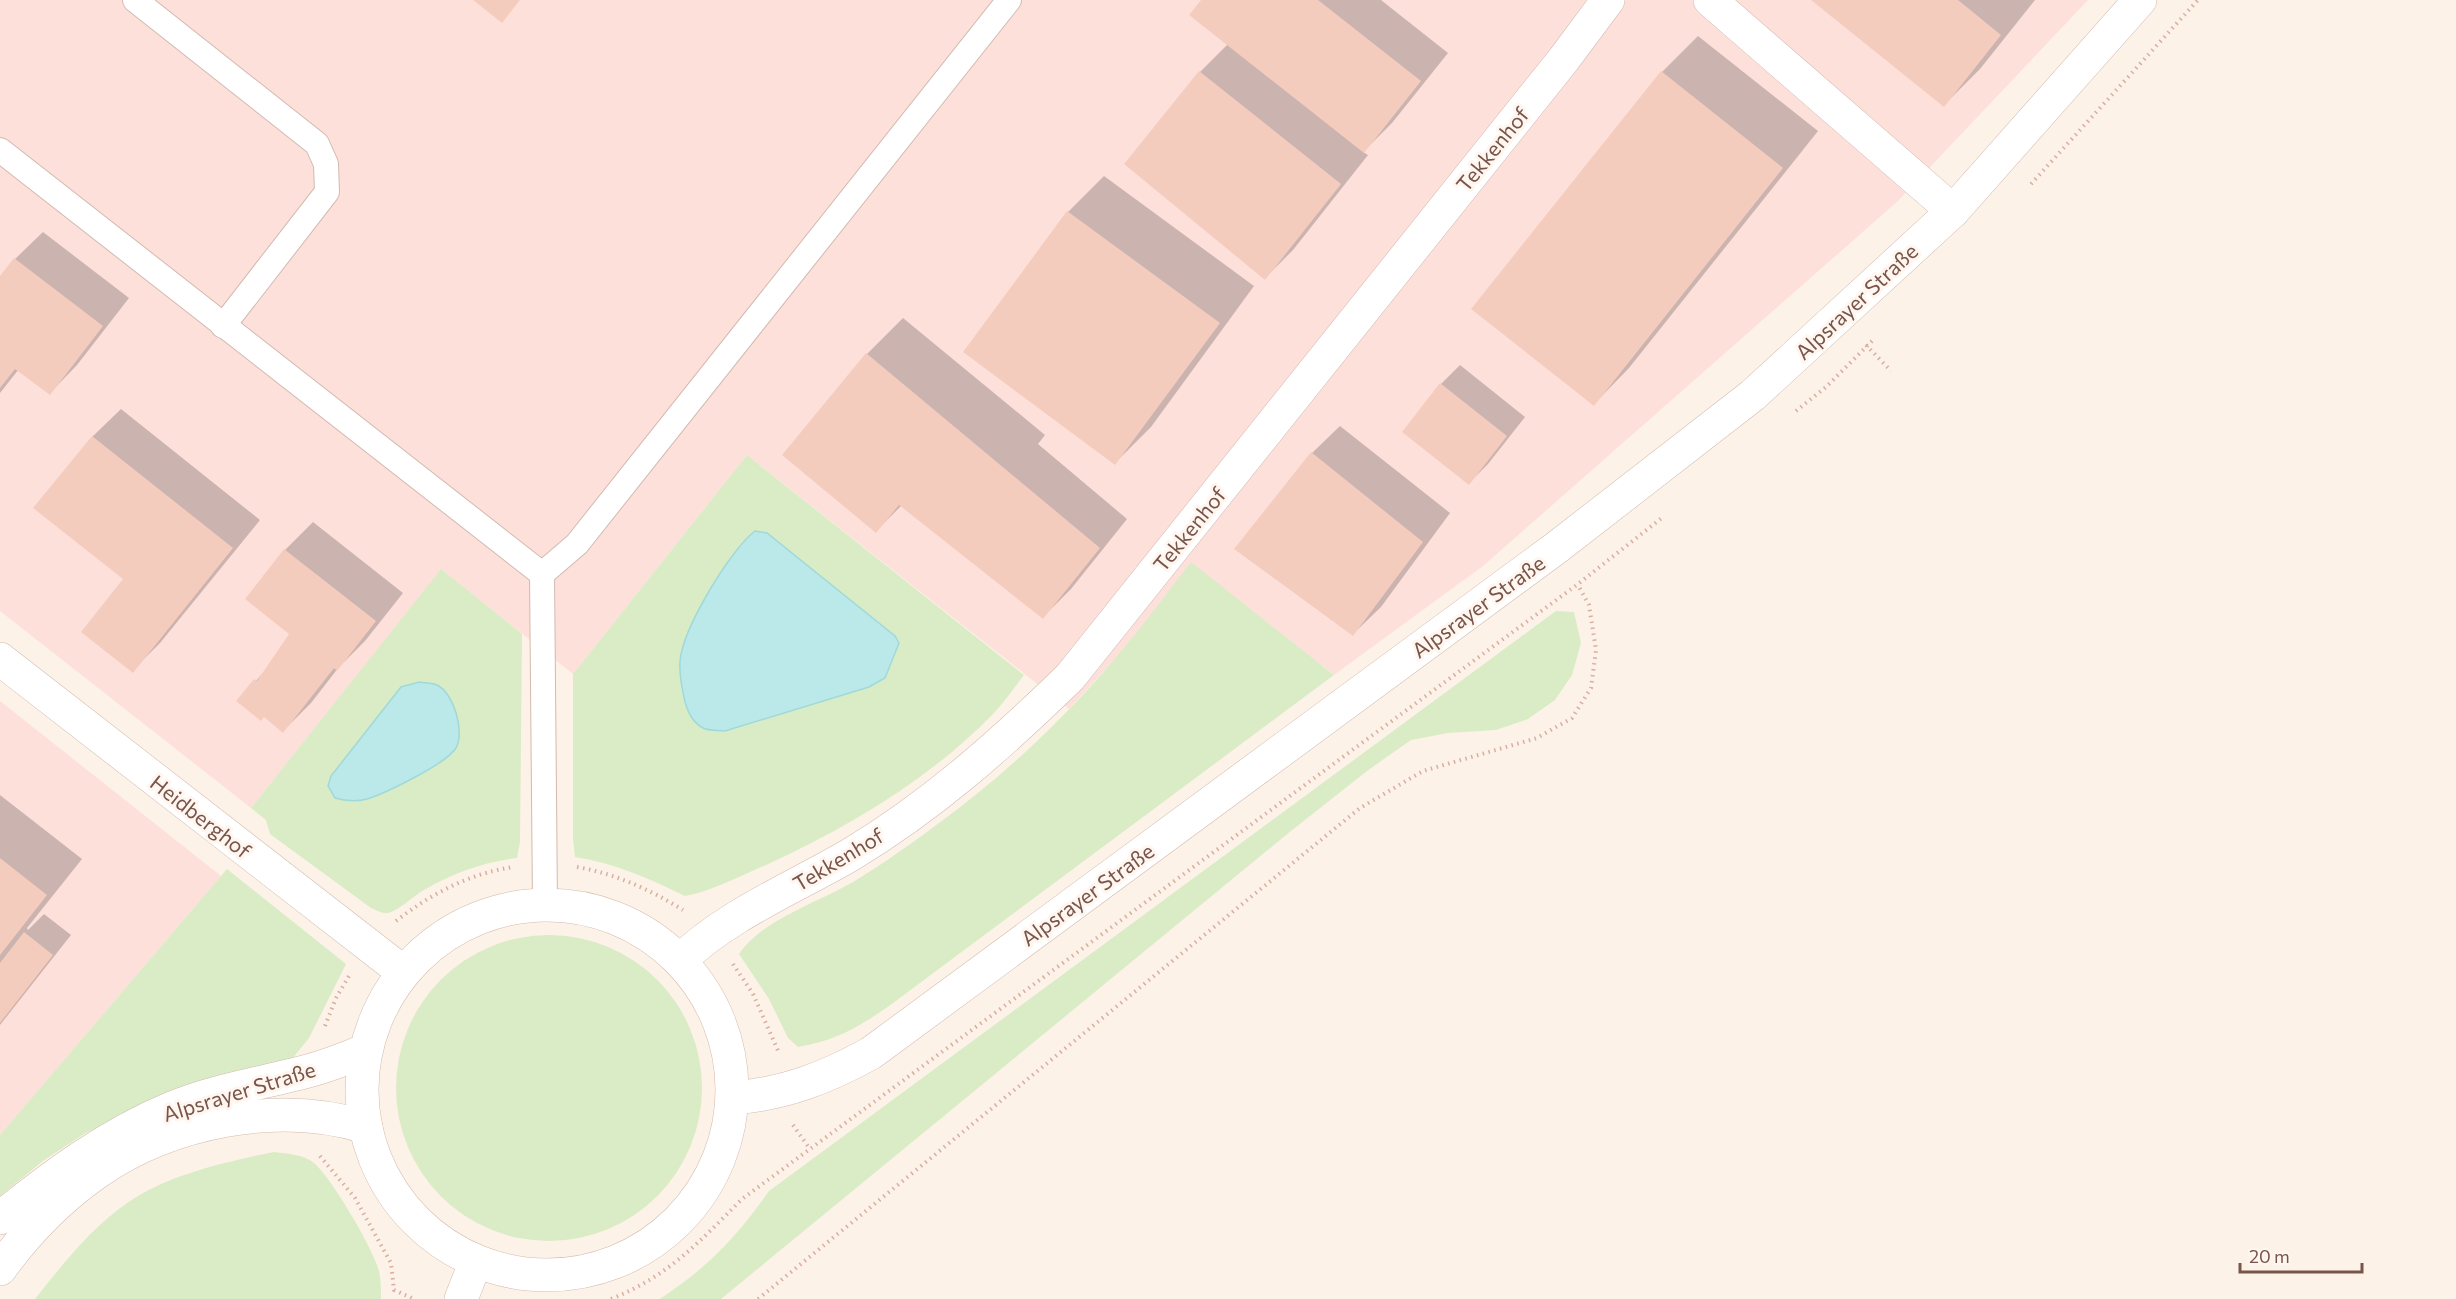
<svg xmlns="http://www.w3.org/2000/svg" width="2456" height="1299" viewBox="0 0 2456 1299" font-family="Commissioner,sans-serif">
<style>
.commercial{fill:#fee0db}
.green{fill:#daecc5}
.water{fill:#bbe8e8;stroke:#a0d9da;stroke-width:1.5}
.shadow{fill:#0003}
.building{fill:#f4ccbe}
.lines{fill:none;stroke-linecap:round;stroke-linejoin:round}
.service-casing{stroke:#d2baaf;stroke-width:26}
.minor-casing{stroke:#d2baaf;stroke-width:34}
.tertiary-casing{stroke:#d2baaf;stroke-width:34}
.path{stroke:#d9aea0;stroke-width:4;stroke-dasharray:1.5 4.5;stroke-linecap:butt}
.service{stroke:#fff;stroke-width:24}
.minor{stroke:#fff;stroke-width:33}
.tertiary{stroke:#fff;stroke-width:33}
.labels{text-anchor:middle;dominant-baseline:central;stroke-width:6;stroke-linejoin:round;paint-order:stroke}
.street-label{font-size:21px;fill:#78544a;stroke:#fff6ef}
</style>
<rect width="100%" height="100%" fill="#fdf2e7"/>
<g class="commercial">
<polygon points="0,0 2088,0 1898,201 1483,566 1334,675 1322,665 1113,661 1069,709 747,455 573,674 441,570 251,808 0,611"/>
<polygon points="0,701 221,876 0,1135"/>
</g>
<g class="green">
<path d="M747 455 1024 675C1014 688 1004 702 993 714 930 779 847 828 766 865 740 876 713 891 685 896 650 879 615 863 575 857L573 839V674Z"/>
<path d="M1191 562 1334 675 889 1006C857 1028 837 1040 798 1047L788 1038 769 999 739 954C763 919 817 903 853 882 883 864 912 843 939 823 1003 776 1061 722 1112 662 1140 630 1165 595 1191 562Z"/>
<path d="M441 569 522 634 520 842 517 858C484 862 453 873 424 890 413 896 400 910 388 913 382 914 376 910 371 908L270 834 266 820 251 808Z"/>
<path d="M1556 611 1574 612 1581 643 1572 675 1555 700 1528 719 1496 730 1448 733 1411 740 1367 771 1291 831 721 1299H660C709 1266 735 1239 769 1191Z"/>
<polygon points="227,869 346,964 309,1038 292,1059 160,1096 84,1134 43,1161 0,1196 0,1135"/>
<circle cx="549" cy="1088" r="153"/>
<path d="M274 1152C288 1154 303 1154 314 1163 331 1177 374 1250 379 1271 381 1280 381 1290 381 1299H35C62 1265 91 1228 127 1203 166 1175 228 1161 274 1152Z"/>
</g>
<g class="water">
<path d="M755 531 767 533 895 636 899 643 885 678 869 687 725 731C719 730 708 731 703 728 692 722 688 712 685 702 682 689 679 674 680 661 683 628 730 550 755 531Z"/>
<path d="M419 682C424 683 433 683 437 685 454 693 465 732 456 748 446 764 386 793 367 799 356 802 345 801 335 798L328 786 331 776 401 687Z"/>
</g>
<g class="shadow">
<polygon points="1203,0 1381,0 1448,53 1392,123 1363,152 1368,155 1293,250 1265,278 1200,72 1228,44"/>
<polygon points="1813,0 2035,0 1980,69 1944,105"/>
<polygon points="1698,36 1818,131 1629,368 1594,404 1662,72"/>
<polygon points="1104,176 1254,286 1151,427 1115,463 965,352 1068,212"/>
<polygon points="43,232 129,298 77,365 50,393 19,369 0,393 0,279 15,259"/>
<polygon points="903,318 1045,435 1038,444 1127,519 1071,589 1043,617 902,505 876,531 784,455 867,354"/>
<polygon points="1460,365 1525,417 1488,464 1469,483 1441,384"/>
<polygon points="121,409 260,520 160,643 132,671 126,579 35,507 93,436"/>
<polygon points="1340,426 1450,513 1381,607 1353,634 1312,453"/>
<polygon points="313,522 403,593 365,641 339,667 311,703 283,731 264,716 238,701 270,665 291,633 285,550"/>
<polygon points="0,795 82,859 27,928 28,930 44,914 71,935 0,1025"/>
</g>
<g class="building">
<polygon points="473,0 520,0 502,23"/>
<polygon points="1201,0 1318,0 1421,81 1364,153 1189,15"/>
<polygon points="1811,0 1958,0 2001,35 1944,107"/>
<polygon points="1199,71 1341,184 1265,280 1124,164"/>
<polygon points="1661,71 1783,168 1594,406 1471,309"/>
<polygon points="1067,211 1220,323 1115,465 963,352"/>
<polygon points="14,258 103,326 50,395 15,369 0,388 0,276"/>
<polygon points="866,353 1100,548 1043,619 899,505 876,533 782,455"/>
<polygon points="1440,383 1507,436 1469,485 1402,432"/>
<polygon points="92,436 233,548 133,673 81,632 123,579 33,508"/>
<polygon points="1311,452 1423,542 1353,636 1234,549"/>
<polygon points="284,549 376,621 337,671 334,668 283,733 264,717 261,721 236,701 254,679 257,681 289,634 245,599"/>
<polygon points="0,858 47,895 0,955"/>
<polygon points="24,932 53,955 0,1023 0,963"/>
</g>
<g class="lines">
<defs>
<g id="service">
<polyline points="135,0 317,144 326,164 327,192 223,326"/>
<polyline points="0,150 542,574 545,905"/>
<polyline points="542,574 577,544 1009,0"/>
</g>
<g id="minor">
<polyline points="1710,0 1953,211"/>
<polyline points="0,659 403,972"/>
<path d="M680 961C723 917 797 886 850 855 933 805 1001 744 1070 677L1564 59 1608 0"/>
</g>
<g id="tertiary">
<circle cx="547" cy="1090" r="185"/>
<path d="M733 1098C784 1094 826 1078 871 1053L1556 548 1753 395 1953 211 2140 0"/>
<path d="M0 1218C54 1175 107 1135 172 1108 215 1090 263 1083 308 1071 327 1066 345 1059 364 1051"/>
<path d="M0 1269C26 1233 59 1199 96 1173 171 1121 278 1100 366 1127"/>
<polyline points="461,1299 476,1261"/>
</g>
</defs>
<use href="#service" class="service-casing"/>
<use href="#minor" class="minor-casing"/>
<use href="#tertiary" class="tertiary-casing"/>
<g class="path">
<polyline points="2031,184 2198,0"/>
<polyline points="1866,345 1891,371"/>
<polyline points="1796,411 1826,387 1874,339"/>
<path d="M577 867C616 874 649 889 683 910"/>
<path d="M396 921C431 894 468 874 513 867"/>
<polyline points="733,964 753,994 779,1053"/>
<polyline points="325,1026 336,998 349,976"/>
<polyline points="793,1125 810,1149"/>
<polyline points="320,1156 355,1198 391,1263 394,1290 414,1299"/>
<path d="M611 1299C669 1276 699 1242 742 1199L1578 584 1663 517"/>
<polyline points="758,1299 1360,808 1423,771 1537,738 1572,718 1591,688 1596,650 1589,605 1578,585"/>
</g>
<use href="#service" class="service"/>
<use href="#minor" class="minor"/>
<use href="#tertiary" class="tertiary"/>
</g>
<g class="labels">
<g class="street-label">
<text transform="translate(1492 149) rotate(-51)">Tekkenhof</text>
<text transform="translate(1856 301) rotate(-43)">Alpsrayer Straße</text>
<text transform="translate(1189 529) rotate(-51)">Tekkenhof</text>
<text transform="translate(1478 606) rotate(-36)">Alpsrayer Straße</text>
<text transform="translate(201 816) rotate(38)">Heidberghof</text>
<text transform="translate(838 859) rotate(-31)">Tekkenhof</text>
<text transform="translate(1087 894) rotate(-36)">Alpsrayer Straße</text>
<text transform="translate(239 1091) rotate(-17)">Alpsrayer Straße</text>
</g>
</g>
<path d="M2240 1263v9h122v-9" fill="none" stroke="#78544a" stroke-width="3"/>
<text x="2249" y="1263" font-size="18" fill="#78544a" stroke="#fff6ef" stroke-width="4.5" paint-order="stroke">20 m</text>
</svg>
